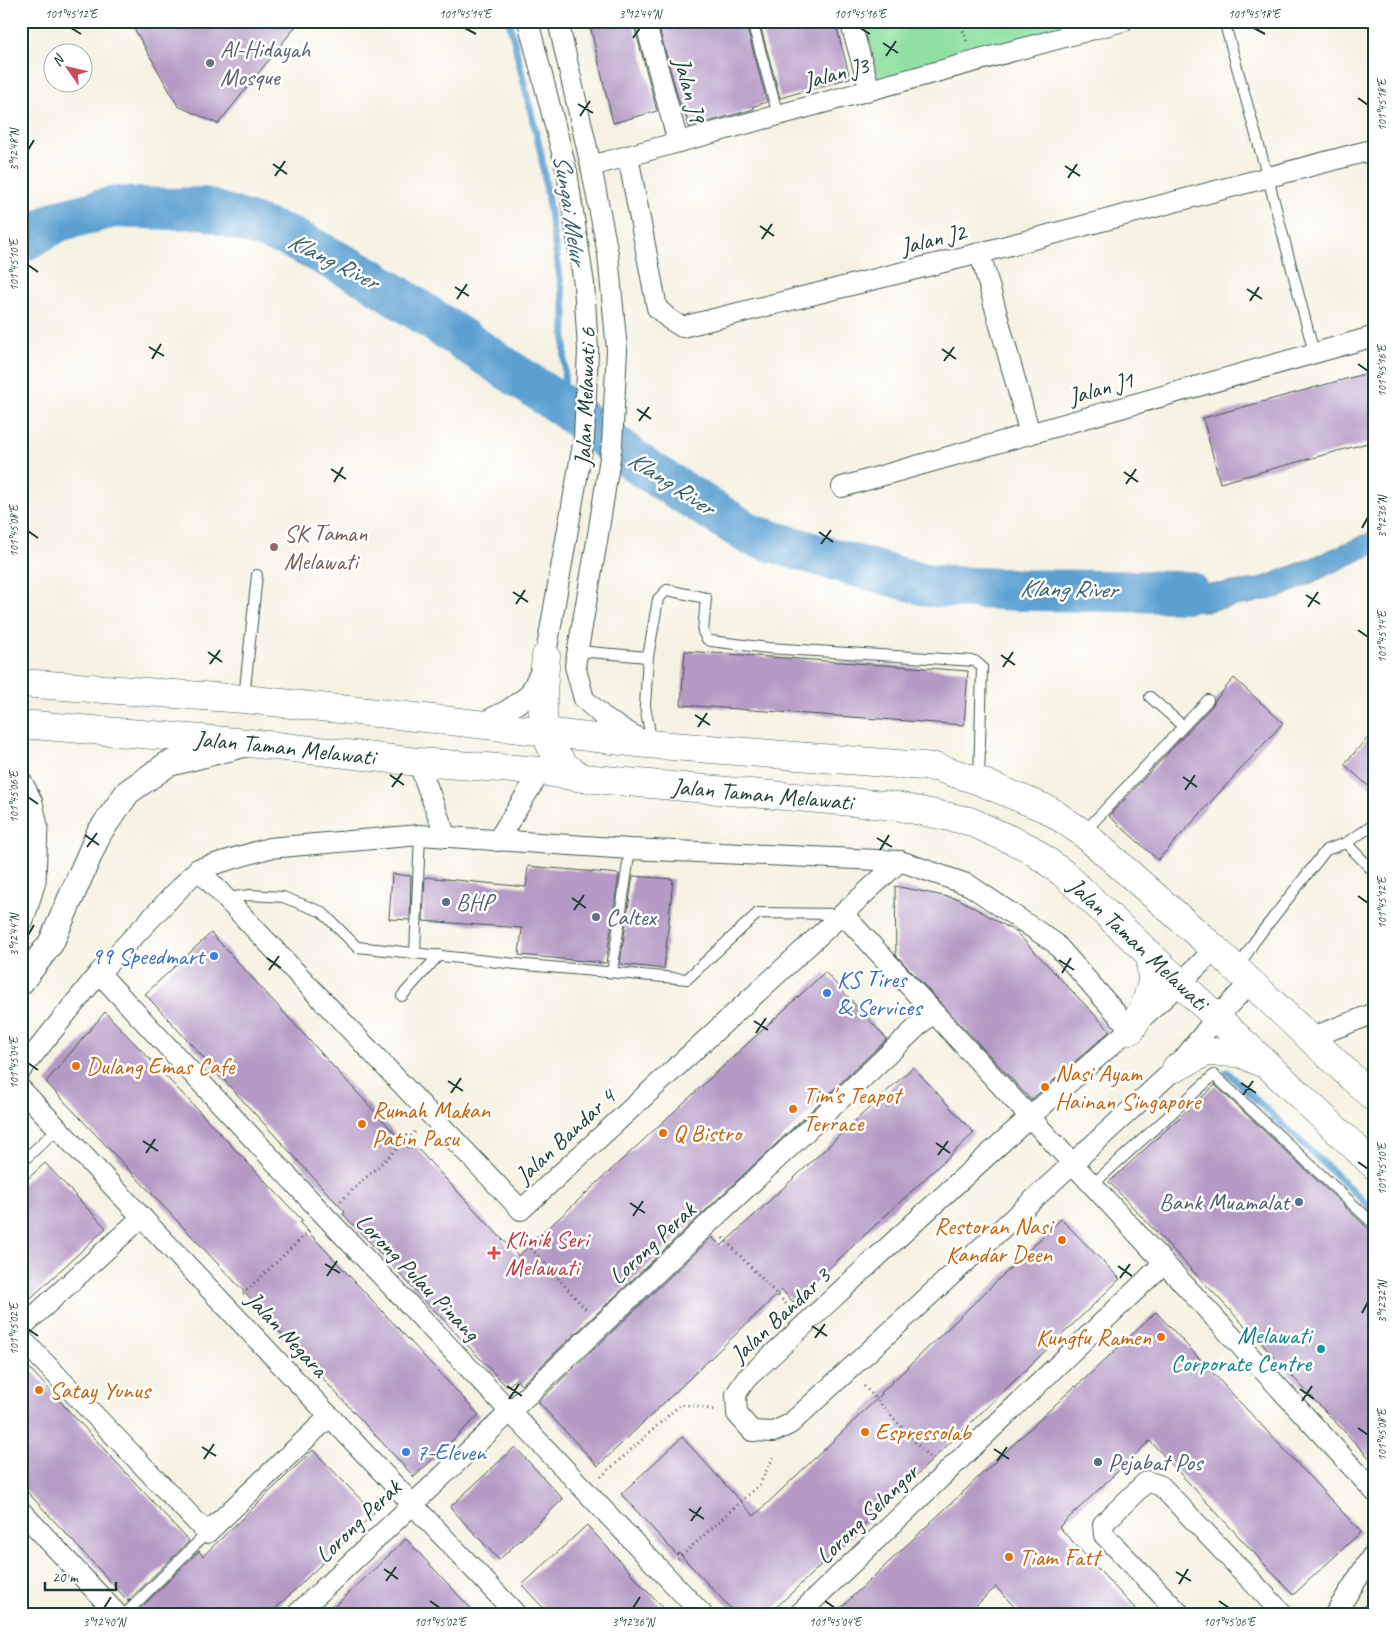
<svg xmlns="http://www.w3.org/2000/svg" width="1396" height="1635" viewBox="0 0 1396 1635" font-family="Caveat,sans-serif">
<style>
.green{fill:#8ee0a0;stroke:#568e6a}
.water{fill:#5ca0d1;stroke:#3e6e82}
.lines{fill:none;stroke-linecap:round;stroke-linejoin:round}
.stream{stroke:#5ca0d1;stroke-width:7}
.river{stroke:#5ca0d1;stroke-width:42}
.building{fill:#b49ac4}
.service-casing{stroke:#3f584e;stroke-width:12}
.minor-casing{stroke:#3f584e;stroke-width:22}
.tertiary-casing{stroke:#3f584e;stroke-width:27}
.secondary-casing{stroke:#3f584e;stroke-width:29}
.path{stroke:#3f584e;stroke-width:3;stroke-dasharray:1 4;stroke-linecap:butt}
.service{stroke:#fff;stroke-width:10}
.minor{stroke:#fff;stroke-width:20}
.tertiary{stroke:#fff;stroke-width:25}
.secondary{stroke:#fff;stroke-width:28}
.ticks{fill:none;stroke:#1f3d34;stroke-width:2}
.worship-dot{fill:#6b7280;stroke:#fff;stroke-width:2}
.education-dot{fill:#8d6e63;stroke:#fff;stroke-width:2}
.service-dot{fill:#5c6f8a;stroke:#fff;stroke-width:2}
.shop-dot{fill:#3f7fe0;stroke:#fff;stroke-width:2}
.food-dot{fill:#e8710a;stroke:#fff;stroke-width:2}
.health-dot{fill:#e0444e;stroke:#fff;stroke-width:2}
.culture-dot{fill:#0f9aa8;stroke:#fff;stroke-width:2}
.labels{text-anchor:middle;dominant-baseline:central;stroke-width:5;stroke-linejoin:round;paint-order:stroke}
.worship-label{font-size:24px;fill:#5b616d;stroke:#fff;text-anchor:start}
.street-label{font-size:24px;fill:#1f3d34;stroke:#fff}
.education-label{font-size:24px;fill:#785e54;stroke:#fff;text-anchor:start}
.service-label{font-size:24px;fill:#4e5e75;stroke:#fff;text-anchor:start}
.shop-label{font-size:24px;fill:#366cbe;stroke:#fff;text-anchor:start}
.food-label{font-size:24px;fill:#c56008;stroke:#fff;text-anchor:start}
.health-label{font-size:24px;fill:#be3a42;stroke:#fff;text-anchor:start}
.culture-label{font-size:24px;fill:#0d838f;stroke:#fff;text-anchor:end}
.water-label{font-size:25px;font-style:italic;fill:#34606b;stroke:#fff}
.neatline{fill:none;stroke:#1f3d34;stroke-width:2}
.ticks-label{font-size:12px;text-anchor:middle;fill:#1f3d34}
</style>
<rect width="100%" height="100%" fill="#fff"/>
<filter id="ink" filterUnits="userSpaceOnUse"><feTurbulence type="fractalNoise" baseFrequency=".02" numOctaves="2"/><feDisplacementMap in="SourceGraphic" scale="10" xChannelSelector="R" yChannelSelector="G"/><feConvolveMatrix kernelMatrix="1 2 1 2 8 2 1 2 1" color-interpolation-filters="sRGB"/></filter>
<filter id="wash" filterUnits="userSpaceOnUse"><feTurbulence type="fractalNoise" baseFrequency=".0096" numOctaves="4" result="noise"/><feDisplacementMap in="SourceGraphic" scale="20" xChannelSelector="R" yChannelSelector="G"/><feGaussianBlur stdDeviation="1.12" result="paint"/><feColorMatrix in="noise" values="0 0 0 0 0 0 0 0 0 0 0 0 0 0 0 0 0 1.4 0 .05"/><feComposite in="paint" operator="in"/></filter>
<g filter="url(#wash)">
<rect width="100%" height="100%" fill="#f6f2e3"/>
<polygon class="green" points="862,21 1076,21 1077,26 879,82"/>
<polygon class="water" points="1375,530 1375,553 1284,596 1248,604 1202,612 1132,602 1129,584 1162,580 1216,584 1258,579 1309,559"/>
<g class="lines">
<g class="stream">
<polyline points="509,21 541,154 565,310 564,407"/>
<polyline points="1227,1072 1375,1212"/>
<polyline points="1369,1614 1375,1605"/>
</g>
<polyline class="river" points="21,242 58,221 114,207 167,209 204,208 287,236 373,280 564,407 643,467 751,535 856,566 930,586 1022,590 1188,592"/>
</g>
<g id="blocks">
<g class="building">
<polygon points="130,21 300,21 218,124 178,106"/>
<polygon points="589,21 633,21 657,111 613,123"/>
<polygon points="657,21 745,21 767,102 754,106 754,109 689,127 683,104 680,105"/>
<polygon points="759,21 835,21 850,78 780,98"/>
<polygon points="1375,371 1375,441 1220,483 1203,418"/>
<polygon points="685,651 968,671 964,725 681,705"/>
<polygon points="1234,678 1283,723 1158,860 1109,816 1213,705 1215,700"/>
<polygon points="1375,730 1375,792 1344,764"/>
<polygon points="528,866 619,874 606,963 519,955 522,928 423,921 425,877 526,887"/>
<polygon points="392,874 411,876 410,920 389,919"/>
<polygon points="633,876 673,879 664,969 620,964"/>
<polygon points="895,886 959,899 1016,932 1110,1031 1031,1100 896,955"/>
<polygon points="211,933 410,1150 415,1146 518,1256 825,972 887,1039 521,1385 516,1379 507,1387 343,1214 345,1212 145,994"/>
<polygon points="105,1012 303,1221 300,1223 479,1415 414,1477 252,1302 253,1301 46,1082"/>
<polygon points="913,1067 974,1133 793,1302 782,1290 598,1466 538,1402 712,1237 721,1246"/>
<polygon points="1215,1085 1375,1235 1375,1464 1109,1182"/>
<polygon points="45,1163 106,1228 21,1307 21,1185"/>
<polygon points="1061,1219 1120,1279 926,1466 769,1614 736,1614 679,1553 677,1555 621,1494 682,1437 754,1516 882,1394 881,1393"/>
<polygon points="1156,1312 1361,1532 1293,1595 1150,1441 1059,1527 1140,1614 1021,1614 996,1587 967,1614 834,1614 1075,1386 1076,1387"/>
<polygon points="21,1359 189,1541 128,1601 21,1485"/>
<polygon points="515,1447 563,1499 499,1560 450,1507"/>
<polygon points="313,1450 374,1513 270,1614 140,1614 138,1611 199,1551 203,1556"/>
<polygon points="587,1525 668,1614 549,1614 522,1585"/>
<polygon points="406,1539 476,1614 327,1614"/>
</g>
</g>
</g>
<g filter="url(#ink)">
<use href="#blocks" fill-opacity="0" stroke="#3f584e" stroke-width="1"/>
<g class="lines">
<defs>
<g id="service">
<polyline points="752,21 778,115"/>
<polyline points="1224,21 1268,178 1314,353"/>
<polyline points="577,651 648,657"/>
<polyline points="1150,697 1183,726"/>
<polyline points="244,698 257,575"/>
<polyline points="652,744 645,706 648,657 658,599 667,590 706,598 703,632 707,639 711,641 768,648 975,661 982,667 979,780"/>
<polyline points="1084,832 1208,700"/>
<polyline points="1346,843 1375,873"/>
<polyline points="227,898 250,895 283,897 322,912 357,947 526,965 687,979 758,913 842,914"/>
<polyline points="415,953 420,835"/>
<polyline points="1238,969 1254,942 1326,850 1346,843 1375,824"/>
<polyline points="612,972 630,849"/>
<polyline points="402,996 439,955"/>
<polyline points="21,1163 58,1128"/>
<polyline points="1092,1185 1214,1075 1375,1225"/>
<polyline points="125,1614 207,1533"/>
</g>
<g id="minor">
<polyline points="558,21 591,166 608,254 617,350 612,445 597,541 575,666 584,699 607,720 643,741"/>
<polyline points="645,21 678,142"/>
<polyline points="850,21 870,90"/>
<polyline points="628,156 657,308 669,319 682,327 980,253 1375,149"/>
<polyline points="591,166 1123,21"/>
<polyline points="980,253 1030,434"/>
<polyline points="842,487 1375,336"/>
<polyline points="478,725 508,710 529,695 544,665 584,438 588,350 584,284 567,172 528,21"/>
<polyline points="418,762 446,837"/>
<polyline points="497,841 541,771"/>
<polyline points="198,869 521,1210 900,861"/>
<polyline points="843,914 1375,1492"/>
<path d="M1215 949C1157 1008 1092 1061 1030 1117 934 1203 840 1292 746 1379L736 1394 737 1414 752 1431 773 1432 790 1424 1176 1068 1217 1017 1251 982"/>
<polyline points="99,973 325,1216 702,1614"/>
<polyline points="1310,1038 1375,1013"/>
<polyline points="21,1070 99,973 198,869 269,848 420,835 630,849 900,861 969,885 1055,943 1131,1030"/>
<polyline points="21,1089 516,1614"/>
<polyline points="21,1328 142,1217"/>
<polyline points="21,1338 207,1533 330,1416"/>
<polyline points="21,1511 117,1614"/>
<polyline points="297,1614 709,1223 933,1012"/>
<polyline points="799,1614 1164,1263"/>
<polyline points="1180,1614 1104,1535 1103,1524 1147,1481 1161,1486 1283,1614"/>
<polyline points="1335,1614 1375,1551"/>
</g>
<g id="tertiary">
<polyline points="21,785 30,803 35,826 33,881 21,920"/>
<polyline points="21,982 51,943 99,833 128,792 168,764 242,745"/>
</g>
<g id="secondary">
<path d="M546 656C543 693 535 735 564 765 569 770 577 774 583 778"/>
<polyline points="21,683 244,699 434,719 647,744 935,767 979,781 1049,810 1083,833 1215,949 1375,1099"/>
<path id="s1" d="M21 724 249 743 418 762 541 771 583 778 896 806 969 821 1029 848 1063 873 1375 1166"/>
<polyline points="1131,1030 1145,1005 1152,982 1150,954"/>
<polyline points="1176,1068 1206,1052 1240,1053 1262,1063"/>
</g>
</defs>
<use href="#service" class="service-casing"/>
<use href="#minor" class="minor-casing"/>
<use href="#tertiary" class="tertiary-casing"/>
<use href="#secondary" class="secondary-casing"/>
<g class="path">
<polyline points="960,21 967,42"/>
<polyline points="1369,1191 1375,1196"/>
<polyline points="341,1201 417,1130"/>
<polyline points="523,1231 524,1240 587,1311"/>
<polyline points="723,1238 791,1309"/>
<polyline points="243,1294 309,1231"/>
<polyline points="864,1386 931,1459"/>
<polyline points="601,1477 681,1404 716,1410"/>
<polyline points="678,1559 759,1485 775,1454"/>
</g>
<use href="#service" class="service"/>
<use href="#minor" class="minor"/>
<use href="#tertiary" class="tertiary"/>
<use href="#secondary" class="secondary"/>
</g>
</g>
<path class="ticks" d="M71 28 81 34M465 28 476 34M860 28 870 34M1254 28 1265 34M633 38 640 28M883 43 898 53M886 56 896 41M1358 98 1368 105M578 104 593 113M580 116 590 101M28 150 34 140M273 164 287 174M1065 166 1080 176M275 176 285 161M1068 178 1077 164M760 226 774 236M762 239 772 224M28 265 38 272M455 287 469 296M1247 289 1262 299M457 299 467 284M1250 301 1259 287M149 347 164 356M942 349 956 359M152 359 161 344M944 361 954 347M1358 364 1368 371M637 409 651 419M639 421 649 407M331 469 346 479M1124 472 1138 482M334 482 343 467M1126 484 1136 469M1362 528 1368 517M28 531 38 538M819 532 833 542M821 544 831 530M513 592 528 602M1306 595 1320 604M516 604 525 590M1308 607 1318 592M1358 630 1368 637M208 652 222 662M1001 655 1015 665M210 664 220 650M1003 667 1013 652M695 715 710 725M698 727 707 713M390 775 404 785M1183 777 1197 787M392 787 402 773M1185 790 1195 775M28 797 38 804M85 835 99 845M877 838 892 847M87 847 97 833M880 850 889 835M1358 896 1368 903M572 898 586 908M574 910 584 895M28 935 34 925M267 958 281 968M1059 960 1074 970M269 970 279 956M1062 973 1071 958M754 1021 768 1030M756 1033 766 1018M28 1063 38 1070M448 1081 463 1091M1241 1083 1256 1093M451 1093 461 1078M1243 1095 1253 1081M143 1141 158 1151M936 1143 950 1153M146 1153 155 1139M938 1155 948 1141M1358 1162 1368 1169M630 1203 645 1213M633 1216 643 1201M325 1264 340 1273M1118 1266 1132 1276M327 1276 337 1261M1120 1278 1130 1264M1362 1313 1368 1302M812 1326 827 1336M28 1329 38 1336M815 1338 825 1324M507 1386 522 1396M1300 1389 1314 1399M509 1399 519 1384M1302 1401 1312 1386M1358 1428 1368 1435M202 1447 216 1456M994 1449 1009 1459M204 1459 214 1444M997 1461 1007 1447M689 1509 704 1519M691 1521 701 1507M384 1569 398 1579M1176 1572 1191 1581M386 1581 396 1567M1179 1584 1188 1569M430 1601 440 1608M825 1601 835 1608M1219 1601 1229 1608M104 1608 111 1597M633 1608 640 1597"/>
<circle class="worship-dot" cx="210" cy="63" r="5"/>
<circle class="education-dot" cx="274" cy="547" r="5"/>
<g class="service-dot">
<circle cx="446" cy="902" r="5"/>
<circle cx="596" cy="917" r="5"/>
<circle cx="1299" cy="1202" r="5"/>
<circle cx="1098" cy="1462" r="5"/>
</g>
<g class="shop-dot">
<circle cx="214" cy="956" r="5"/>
<circle cx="827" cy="993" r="5"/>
<circle cx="406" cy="1452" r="5"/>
</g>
<g class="food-dot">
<circle cx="76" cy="1066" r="5"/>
<circle cx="1045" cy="1087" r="5"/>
<circle cx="793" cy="1109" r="5"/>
<circle cx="362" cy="1124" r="5"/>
<circle cx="663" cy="1133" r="5"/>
<circle cx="1062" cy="1240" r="5"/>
<circle cx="1161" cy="1337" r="5"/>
<circle cx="39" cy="1390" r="5"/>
<circle cx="865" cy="1432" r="5"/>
<circle cx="1009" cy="1557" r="5"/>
</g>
<path class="health-dot" d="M491.5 1245.5h5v5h5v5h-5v5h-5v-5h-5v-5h5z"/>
<circle class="culture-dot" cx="1321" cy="1349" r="5"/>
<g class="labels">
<g class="worship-label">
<text x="220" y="49">Al-Hidayah<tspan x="220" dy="28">Mosque</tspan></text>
</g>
<g class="street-label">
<text transform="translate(836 73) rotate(-15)">Jalan J3</text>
<text transform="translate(690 90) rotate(75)">Jalan J9</text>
<text transform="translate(933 239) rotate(-14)">Jalan J2</text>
<text transform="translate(1101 388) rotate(-16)">Jalan J1</text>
<text transform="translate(585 397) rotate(-88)">Jalan Melawati 6</text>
<text stroke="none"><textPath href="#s1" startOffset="265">Jalan Taman Melawati</textPath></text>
<text stroke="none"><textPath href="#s1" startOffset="745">Jalan Taman Melawati</textPath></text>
<text stroke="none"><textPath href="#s1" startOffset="1165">Jalan Taman Melawati</textPath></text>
<text transform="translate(565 1136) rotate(-43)">Jalan Bandar 4</text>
<text transform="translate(652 1243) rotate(-43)">Lorong Perak</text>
<text transform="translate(418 1277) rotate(46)">Lorong Pulau Pinang</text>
<text transform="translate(780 1315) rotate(-43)">Jalan Bandar 3</text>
<text transform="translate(287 1334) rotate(47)">Jalan Negara</text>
<text transform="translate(867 1514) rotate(-44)">Lorong Selangor</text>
<text transform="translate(358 1521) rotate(-44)">Lorong Perak</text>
</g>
<g class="education-label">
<text x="284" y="533">SK Taman<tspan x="284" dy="28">Melawati</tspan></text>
</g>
<g class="service-label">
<text x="456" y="902">BHP</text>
<text x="606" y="917">Caltex</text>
<text x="1289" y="1202" text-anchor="end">Bank Muamalat</text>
<text x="1108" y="1462">Pejabat Pos</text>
</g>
<g class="shop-label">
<text x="204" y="956" text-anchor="end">99 Speedmart</text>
<text x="837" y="979">KS Tires<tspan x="837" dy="28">&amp; Services</tspan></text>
<text x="416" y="1452">7-Eleven</text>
</g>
<g class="food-label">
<text x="86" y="1066">Dulang Emas Cafe</text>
<text x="1055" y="1073">Nasi Ayam<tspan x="1055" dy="28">Hainan Singapore</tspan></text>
<text x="803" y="1095">Tim's Teapot<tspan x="803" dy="28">Terrace</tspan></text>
<text x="372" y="1110">Rumah Makan<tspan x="372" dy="28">Patin Pasu</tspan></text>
<text x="673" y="1133">Q Bistro</text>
<text x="1052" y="1226" text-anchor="end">Restoran Nasi<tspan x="1052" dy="28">Kandar Deen</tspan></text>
<text x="1151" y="1337" text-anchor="end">Kungfu Ramen</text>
<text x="49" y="1390">Satay Yunus</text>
<text x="875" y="1432">Espressolab</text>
<text x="1019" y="1557">Tiam Fatt</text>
</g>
<g class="health-label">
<text x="505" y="1239">Klinik Seri<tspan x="505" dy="28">Melawati</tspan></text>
</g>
<g class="culture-label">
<text x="1311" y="1335">Melawati<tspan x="1311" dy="28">Corporate Centre</tspan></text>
</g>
<g class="water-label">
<text transform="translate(570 209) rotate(81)">Sungai Melur</text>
<text transform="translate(333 261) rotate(27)">Klang River</text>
<text transform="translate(671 483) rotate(33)">Klang River</text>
<text transform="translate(1068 589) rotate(1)">Klang River</text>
</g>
</g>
<rect width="1396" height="1635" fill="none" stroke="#fff" stroke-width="55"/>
<g transform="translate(68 68) rotate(304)"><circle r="24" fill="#ffffff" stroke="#a5b1ae"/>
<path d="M0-4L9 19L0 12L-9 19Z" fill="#d1495b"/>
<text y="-8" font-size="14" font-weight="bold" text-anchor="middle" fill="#1f3d34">N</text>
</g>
<path d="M45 1582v8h71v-8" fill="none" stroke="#1f3d34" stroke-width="2.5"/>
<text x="52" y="1582" font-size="15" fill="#1f3d34" stroke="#ffffff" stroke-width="4" paint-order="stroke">20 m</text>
<rect x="28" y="28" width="1340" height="1580" class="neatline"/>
<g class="ticks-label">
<text x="71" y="18">101°45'12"E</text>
<text x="465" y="18">101°45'14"E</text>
<text x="640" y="18">3°12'44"N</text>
<text x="860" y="18">101°45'16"E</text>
<text x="1254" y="18">101°45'18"E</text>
<text transform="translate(1382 105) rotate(-90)" y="4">101°45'18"E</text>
<text transform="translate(14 150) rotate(-90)" y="4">3°12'48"N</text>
<text transform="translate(14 265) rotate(-90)" y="4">101°45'10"E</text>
<text transform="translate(1382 371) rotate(-90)" y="4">101°45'16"E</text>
<text transform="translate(1382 517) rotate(-90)" y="4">3°12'36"N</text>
<text transform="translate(14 531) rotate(-90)" y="4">101°45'08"E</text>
<text transform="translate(1382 637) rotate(-90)" y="4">101°45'14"E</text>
<text transform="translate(14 797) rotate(-90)" y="4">101°45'06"E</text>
<text transform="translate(1382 903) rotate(-90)" y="4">101°45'12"E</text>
<text transform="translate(14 935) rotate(-90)" y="4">3°12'44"N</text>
<text transform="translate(14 1063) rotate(-90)" y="4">101°45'04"E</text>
<text transform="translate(1382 1169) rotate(-90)" y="4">101°45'10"E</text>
<text transform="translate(1382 1302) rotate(-90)" y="4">3°12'32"N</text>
<text transform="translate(14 1329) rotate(-90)" y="4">101°45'02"E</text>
<text transform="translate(1382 1435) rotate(-90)" y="4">101°45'08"E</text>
<text x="104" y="1626">3°12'40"N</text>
<text x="440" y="1626">101°45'02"E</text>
<text x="633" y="1626">3°12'36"N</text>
<text x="835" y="1626">101°45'04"E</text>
<text x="1229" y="1626">101°45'06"E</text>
</g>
</svg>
